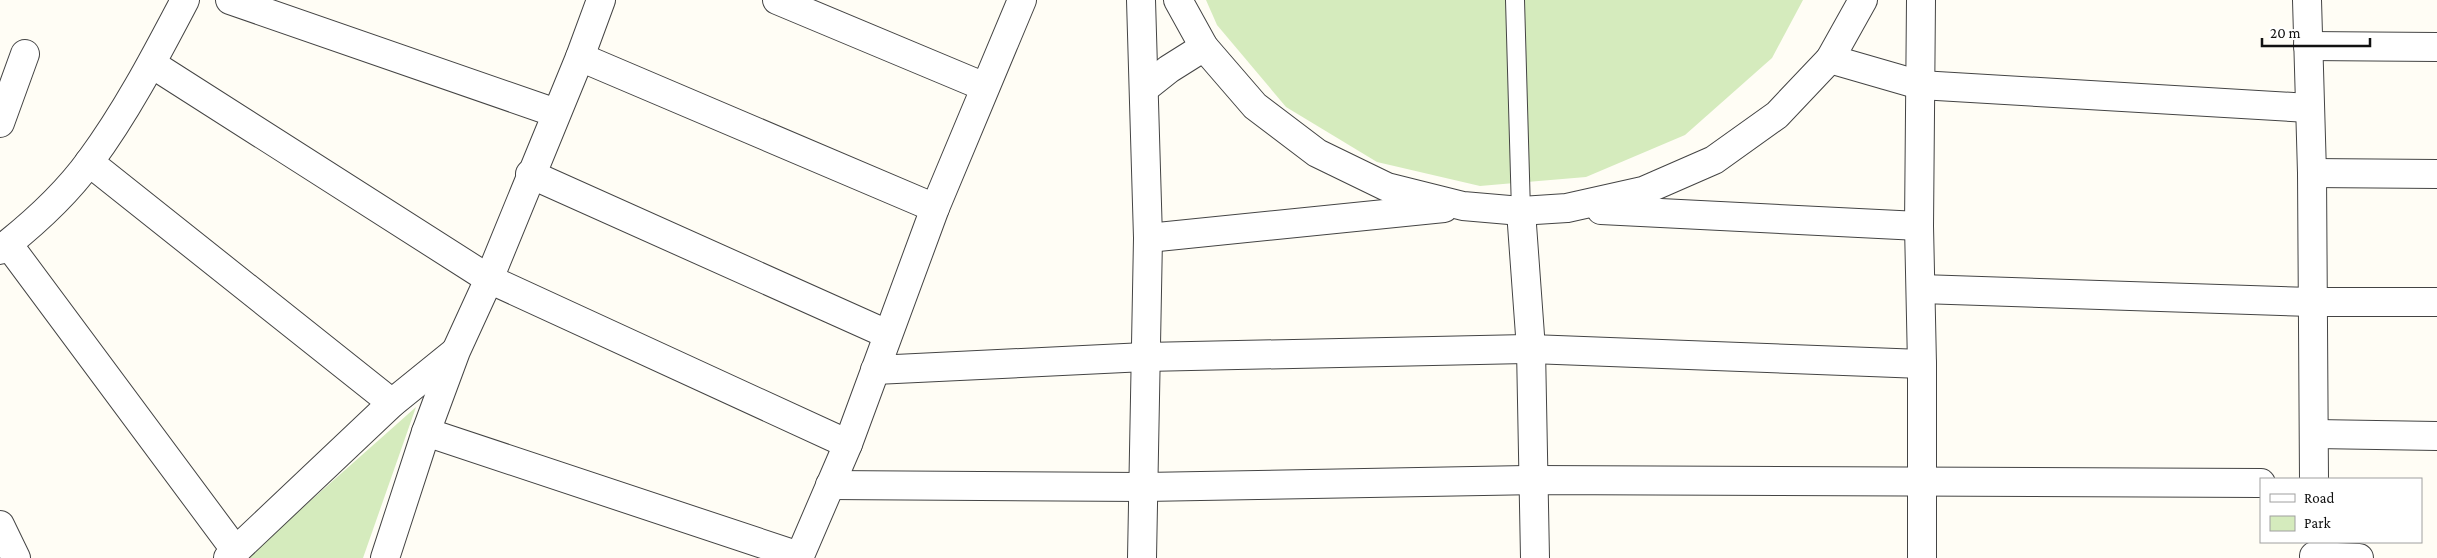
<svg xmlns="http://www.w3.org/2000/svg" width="2437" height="558" viewBox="0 0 2437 558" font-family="'Crimson Pro',serif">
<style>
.green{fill:#d5ebbd}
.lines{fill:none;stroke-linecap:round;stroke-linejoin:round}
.service-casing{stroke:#444;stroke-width:20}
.minor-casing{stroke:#444;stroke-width:30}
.service{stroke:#fff;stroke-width:18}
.minor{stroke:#fff;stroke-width:28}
</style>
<rect width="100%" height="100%" fill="#fffdf5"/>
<g class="green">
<polygon points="1206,0 1803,0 1772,58 1685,135 1586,177 1480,186 1377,162 1286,107 1217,25"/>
<polygon points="416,407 363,558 246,558"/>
</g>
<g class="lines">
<defs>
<polyline id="service" points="1515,0 1521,211"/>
<g id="minor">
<polyline points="230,0 556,113"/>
<polyline points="777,0 985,87"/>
<polyline points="1141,0 1148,238 1142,558"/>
<polyline points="1178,0 1204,47 1255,106 1317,153 1387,187 1463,206 1521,211 1567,208 1643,191 1714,160 1777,115 1830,59 1863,0"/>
<polyline points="1921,0 1919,226 1922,364 1922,558"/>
<polyline points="2307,0 2312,173 2314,479"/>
<polyline points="2308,46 2437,47"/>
<polyline points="580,57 935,208"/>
<polyline points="1830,59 1920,85 2309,108"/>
<polyline points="152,64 489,279 848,444"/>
<polyline points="1145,88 1169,69 1204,47"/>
<polyline points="0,123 25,54"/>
<polyline points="89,162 392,403"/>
<polyline points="2312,173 2437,174"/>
<polyline points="530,174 887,334"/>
<polyline points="1601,210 1919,226"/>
<polyline points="1521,211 1531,349 1535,558"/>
<polyline points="1148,238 1444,208"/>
<polyline points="8,244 236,551"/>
<path d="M0 250C32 225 66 194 90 161 127 111 156 55 185 0"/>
<polyline points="1921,289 2312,302 2437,302"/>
<polyline points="875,370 1145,357 1531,349 1922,364"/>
<polyline points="426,432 799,556"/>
<polyline points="2316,434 2437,436"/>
<polyline points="830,485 1144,487 1533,480 2261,483"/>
<polyline points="0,525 16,558"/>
<polyline points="2314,556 2359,558"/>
<polyline points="228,558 392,403 455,352"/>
<polyline points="385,558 426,432 456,351 489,279 580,57 601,0"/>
<polyline points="799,558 848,444 935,208 1022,0"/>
</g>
</defs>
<use href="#service" class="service-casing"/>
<use href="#minor" class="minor-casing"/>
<use href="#service" class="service"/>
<use href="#minor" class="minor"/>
</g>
<rect x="2260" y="478" width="162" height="65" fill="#ffffff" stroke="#a0a0a0"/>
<rect x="2270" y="494" width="25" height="8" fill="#ffffff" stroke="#a0a0a0"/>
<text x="2304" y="503" font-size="15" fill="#111111">Road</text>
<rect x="2270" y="516" width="25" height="15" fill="#d5ebbd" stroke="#a0a0a0"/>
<text x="2304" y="528" font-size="15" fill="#111111">Park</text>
<path d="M2262 38v8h108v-8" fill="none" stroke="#111111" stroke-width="2.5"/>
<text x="2270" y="38" font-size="15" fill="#111111" stroke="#ffffff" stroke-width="4" paint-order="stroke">20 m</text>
</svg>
